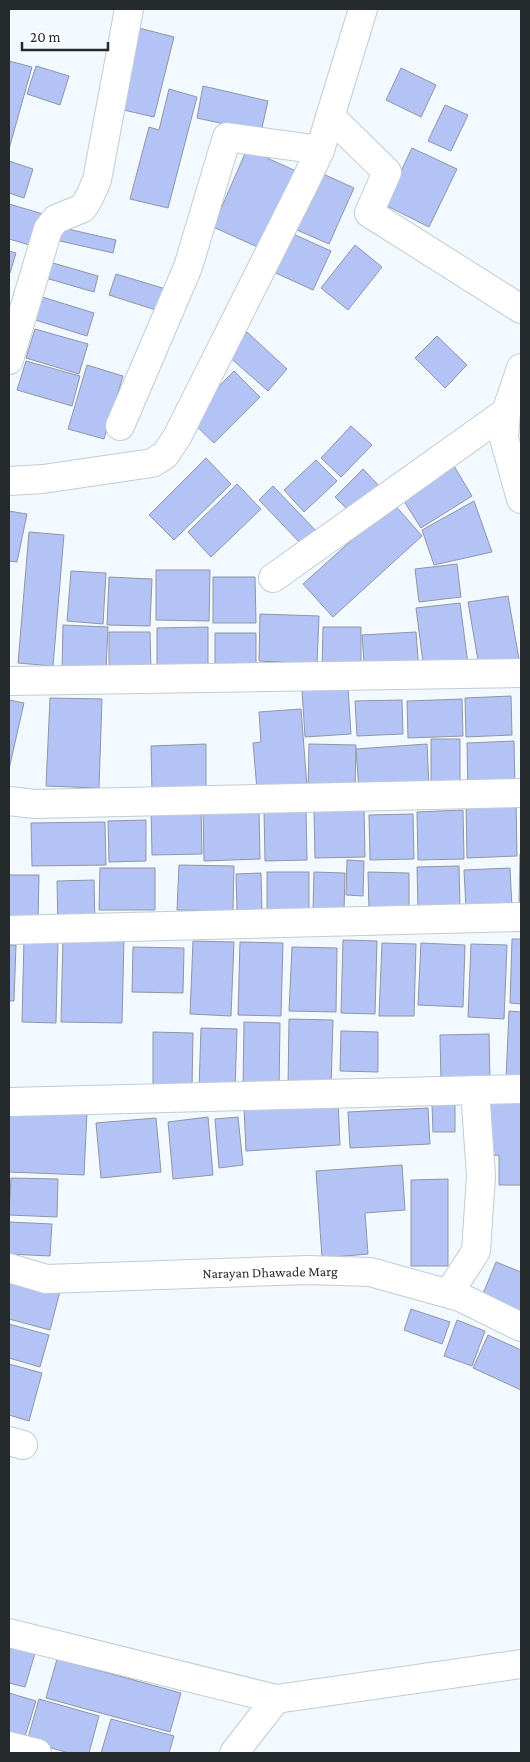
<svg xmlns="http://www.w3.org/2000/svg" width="530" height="1762" viewBox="0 0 530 1762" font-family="'Crimson Pro',serif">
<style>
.building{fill:#b4c3f5;stroke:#9195a1}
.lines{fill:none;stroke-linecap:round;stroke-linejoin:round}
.street-casing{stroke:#c1ccd5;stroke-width:30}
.street{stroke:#fff;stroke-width:28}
.labels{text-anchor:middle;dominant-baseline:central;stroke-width:4;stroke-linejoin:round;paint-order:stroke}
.street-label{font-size:14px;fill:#24292c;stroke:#fff}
</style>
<rect width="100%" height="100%" fill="#f2f9ff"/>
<g class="building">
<polygon points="135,27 174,37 154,117 115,108"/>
<polygon points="9,61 32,67 9,149"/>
<polygon points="36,66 69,76 60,105 27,94"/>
<polygon points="401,68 436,85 421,117 386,100"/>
<polygon points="203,86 268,101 261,132 197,118"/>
<polygon points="169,89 197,97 168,208 130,199 149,127 159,130"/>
<polygon points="445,105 468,115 451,151 428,141"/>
<polygon points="412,148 457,169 429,227 385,205"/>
<polygon points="247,149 296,171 262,249 213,227"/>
<polygon points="9,161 33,169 24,198 9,193"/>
<polygon points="312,169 354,188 329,244 288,226"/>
<polygon points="9,204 50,216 40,248 9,239"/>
<polygon points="59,227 116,240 113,253 56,240"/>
<polygon points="284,230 331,251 313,290 267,269"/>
<polygon points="355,245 382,267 348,310 321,288"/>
<polygon points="9,251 16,253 10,273 9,273"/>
<polygon points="46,261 98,276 94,292 42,277"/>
<polygon points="116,274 169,290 162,312 109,295"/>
<polygon points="39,296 94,313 87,336 32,319"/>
<polygon points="35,329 88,344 79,374 26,358"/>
<polygon points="247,332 287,369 268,391 227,355"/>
<polygon points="437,336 467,365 445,388 415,358"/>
<polygon points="26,361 80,376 72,406 17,390"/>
<polygon points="87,365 123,376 104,439 68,429"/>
<polygon points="234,371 260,397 214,443 188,418"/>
<polygon points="351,426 372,445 341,477 321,458"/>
<polygon points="206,458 231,484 174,540 149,515"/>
<polygon points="316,460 337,481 304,512 284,490"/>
<polygon points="454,466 472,496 421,528 402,498"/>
<polygon points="363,469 382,489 354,516 335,497"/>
<polygon points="237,484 261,509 211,557 188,532"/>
<polygon points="273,486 320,535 306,549 259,500"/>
<polygon points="474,501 492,552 434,565 422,530"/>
<polygon points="393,503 422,536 333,617 303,584"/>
<polygon points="9,511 27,514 17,562 9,561"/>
<polygon points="29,532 64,535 53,666 18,663"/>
<polygon points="457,564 461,597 419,602 415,569"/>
<polygon points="156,570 210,570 209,621 156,620"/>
<polygon points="71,571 106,573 103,624 67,621"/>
<polygon points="109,577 152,579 150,626 107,625"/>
<polygon points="213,577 255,577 256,623 213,623"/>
<polygon points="508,596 520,665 480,672 468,602"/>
<polygon points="460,603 468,664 424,670 416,608"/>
<polygon points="260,614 319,616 317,664 259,661"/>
<polygon points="63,625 108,627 106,671 62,670"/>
<polygon points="208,627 208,674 157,675 157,628"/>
<polygon points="323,627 361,627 361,672 322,671"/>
<polygon points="109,632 150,632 151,672 109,673"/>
<polygon points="416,632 419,673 365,676 362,635"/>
<polygon points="215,633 256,633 256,674 215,675"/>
<polygon points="348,687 351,734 305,737 302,690"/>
<polygon points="511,696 512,735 466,737 465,698"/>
<polygon points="50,698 102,699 99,788 46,786"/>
<polygon points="462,699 463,736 408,738 407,701"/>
<polygon points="9,700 24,703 9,769"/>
<polygon points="402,700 403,734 357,736 355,701"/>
<polygon points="301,709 307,786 257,790 253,743 261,742 259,712"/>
<polygon points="431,739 460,739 460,784 431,785"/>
<polygon points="514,741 515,790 468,791 467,743"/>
<polygon points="206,744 206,792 152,793 151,746"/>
<polygon points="309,744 356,745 355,793 308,792"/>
<polygon points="427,744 429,787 359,791 356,749"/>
<polygon points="516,800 517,856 467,858 466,801"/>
<polygon points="259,808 260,859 204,861 203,809"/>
<polygon points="306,808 307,860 265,861 264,809"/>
<polygon points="364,808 365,857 315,858 314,809"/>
<polygon points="201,809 202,854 152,855 151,811"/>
<polygon points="463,810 464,859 418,860 417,812"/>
<polygon points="413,814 414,859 370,860 369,815"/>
<polygon points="146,820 146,861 109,862 108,821"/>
<polygon points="105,822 106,865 32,866 31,823"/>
<polygon points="520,854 521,854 521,907 519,907"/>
<polygon points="347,860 364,861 363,896 346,895"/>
<polygon points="179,865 234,866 233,911 177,910"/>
<polygon points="459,866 460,909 418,909 417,867"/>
<polygon points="100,868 155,868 155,910 99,910"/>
<polygon points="510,868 512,907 466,909 464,870"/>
<rect x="267" y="872" width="42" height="41"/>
<polygon points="314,872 345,873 344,911 313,910"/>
<polygon points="368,872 409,873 409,910 369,910"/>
<polygon points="261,873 262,912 237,912 236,874"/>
<polygon points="9,875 39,875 38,923 9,923"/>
<polygon points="94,880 95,927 58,928 57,881"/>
<polygon points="63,937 124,938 122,1023 61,1022"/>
<polygon points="24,938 58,939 56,1023 22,1022"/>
<polygon points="512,939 521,939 521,1004 510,1003"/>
<polygon points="343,940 377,941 375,1014 341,1013"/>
<polygon points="193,941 234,942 231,1016 190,1014"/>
<polygon points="240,942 283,943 281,1016 238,1015"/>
<polygon points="382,943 416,944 414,1016 379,1016"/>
<polygon points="421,943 465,945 463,1007 418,1005"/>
<polygon points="471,944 507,945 504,1019 468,1017"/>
<polygon points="9,945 16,945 14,1001 9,1001"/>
<polygon points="133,947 184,948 183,993 132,992"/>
<polygon points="292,947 337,948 336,1012 289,1011"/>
<polygon points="509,1011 521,1012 521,1081 506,1080"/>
<polygon points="289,1019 333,1020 331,1088 288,1087"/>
<polygon points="244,1022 280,1023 279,1090 243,1089"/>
<polygon points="201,1028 237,1029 235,1091 199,1090"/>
<polygon points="341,1031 378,1032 378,1072 340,1071"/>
<polygon points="153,1032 193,1033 192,1090 153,1089"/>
<polygon points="489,1034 490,1081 441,1082 440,1035"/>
<polygon points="521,1099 521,1185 499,1185 499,1155 488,1156 486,1100"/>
<polygon points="338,1101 340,1145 246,1151 244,1107"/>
<polygon points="455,1103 455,1132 433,1132 432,1104"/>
<polygon points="9,1108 87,1112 84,1175 9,1172"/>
<polygon points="428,1108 430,1144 350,1148 348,1112"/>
<polygon points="208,1117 213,1175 173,1179 168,1122"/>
<polygon points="238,1117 243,1165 219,1168 215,1119"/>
<polygon points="156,1118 161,1172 101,1178 96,1123"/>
<polygon points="402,1165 405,1210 365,1213 368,1254 322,1258 316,1171"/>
<polygon points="11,1178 58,1179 57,1217 9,1215"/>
<polygon points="448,1179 448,1266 411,1266 411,1180"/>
<polygon points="9,1222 52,1224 50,1256 9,1254"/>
<polygon points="496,1262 521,1272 521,1318 480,1301"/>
<polygon points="9,1278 60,1291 50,1330 9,1319"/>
<polygon points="411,1309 450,1322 442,1344 404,1330"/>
<polygon points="457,1320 485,1331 472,1366 444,1356"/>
<polygon points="9,1324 49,1335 40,1367 9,1358"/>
<polygon points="488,1335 521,1350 521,1390 473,1368"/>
<polygon points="9,1364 42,1373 29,1421 9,1415"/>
<polygon points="9,1643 36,1650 25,1687 9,1683"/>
<polygon points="57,1659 181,1693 170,1732 46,1698"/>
<polygon points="9,1693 36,1701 23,1743 9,1739"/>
<polygon points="39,1699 99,1716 89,1753 69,1753 27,1741"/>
<polygon points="111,1719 174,1736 169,1753 101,1753"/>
</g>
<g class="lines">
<defs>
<g id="street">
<polyline points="330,116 387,172 369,213 521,309"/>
<polyline points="9,360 48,229 56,219 83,208 90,196 97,180 129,9"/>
<polyline points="521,368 506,412 504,438 521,499"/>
<polyline points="120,426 188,267 227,137 320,150"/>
<polyline points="9,481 43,479 152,463 165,455 177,437 304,184 320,150 363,9"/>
<polyline points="273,578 506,412"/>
<polyline points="9,681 521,673"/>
<polyline points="9,801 35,804 521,793"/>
<polyline points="9,930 521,917"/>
<polyline points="9,1102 521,1089"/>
<polyline points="9,1268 46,1279 308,1270 370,1272 460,1297 521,1327"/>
<polyline points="449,1293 476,1251 481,1176 475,1090"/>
<polyline points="9,1441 23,1445"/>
<polyline points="9,1633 276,1699 521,1664"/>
<polyline points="9,1746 37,1753"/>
<polyline points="234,1753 276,1699"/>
</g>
</defs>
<use href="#street" class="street-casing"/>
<use href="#street" class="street"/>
</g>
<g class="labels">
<g class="street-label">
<text transform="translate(270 1272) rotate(-1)">Narayan Dhawade Marg</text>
</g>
</g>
<rect width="530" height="1762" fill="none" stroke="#24292c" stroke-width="20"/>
<path d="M22 42v8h86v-8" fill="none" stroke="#24292c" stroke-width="2.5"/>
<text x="30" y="42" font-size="15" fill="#24292c" stroke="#ffffff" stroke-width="4" paint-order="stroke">20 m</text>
</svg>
